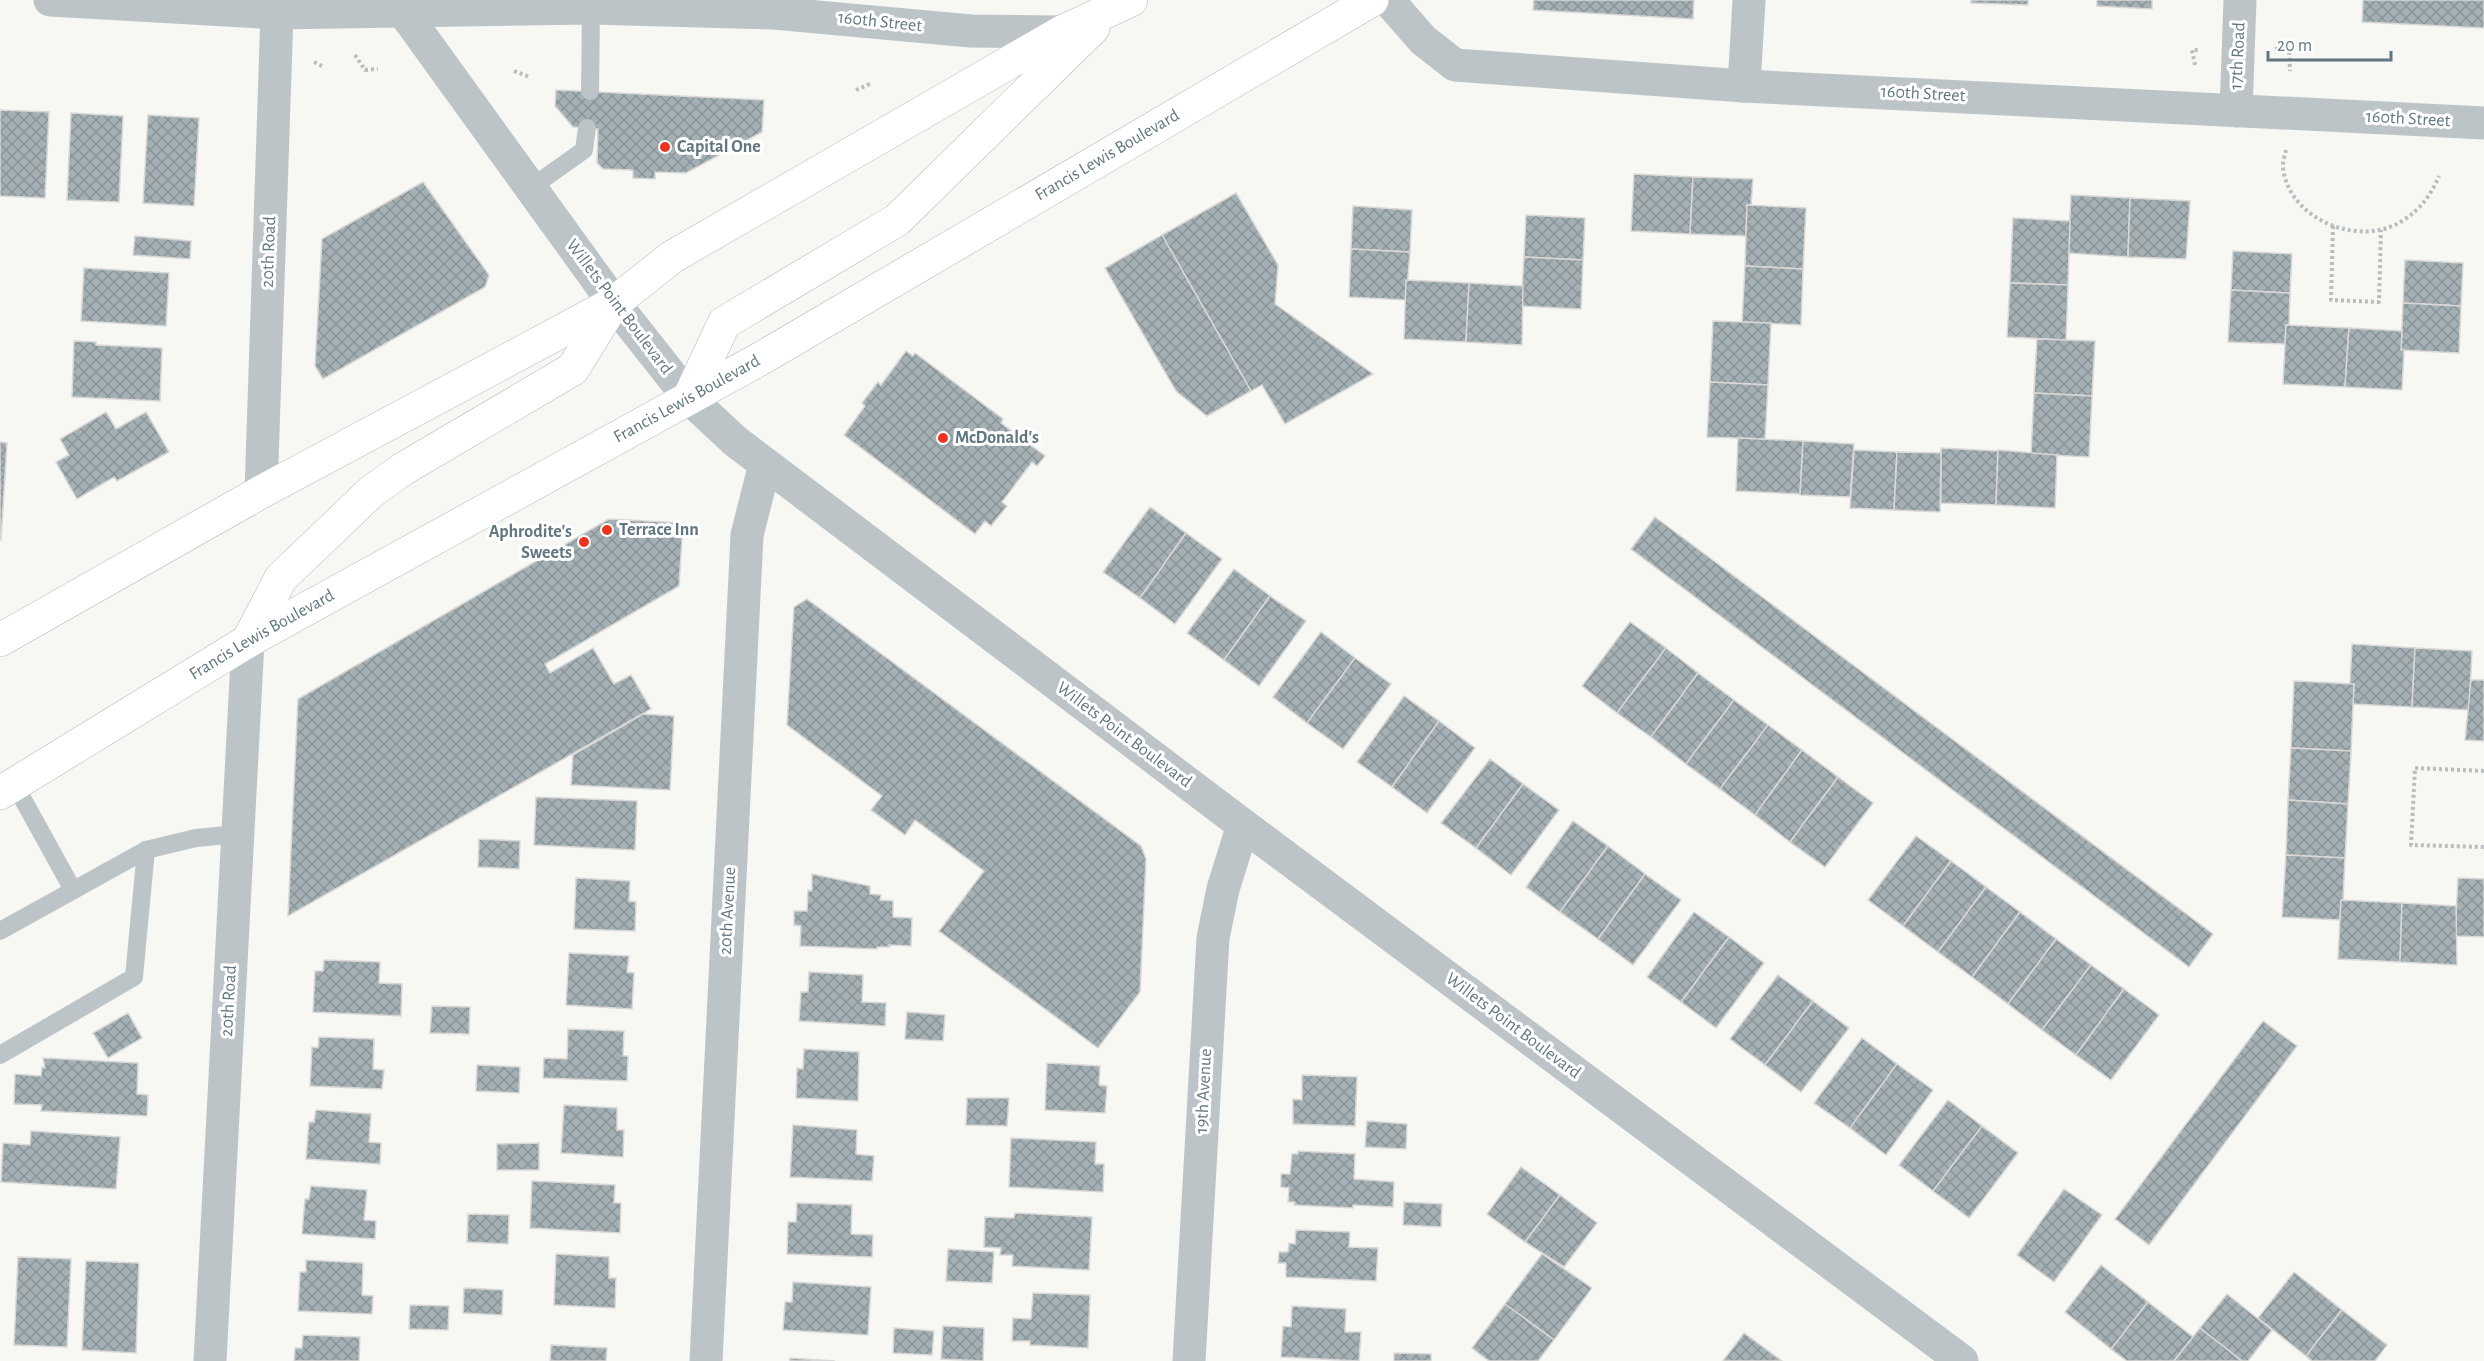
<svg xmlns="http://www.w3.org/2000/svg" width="2484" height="1361" viewBox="0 0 2484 1361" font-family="'Alegreya Sans',sans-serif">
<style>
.building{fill:url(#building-cross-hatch);stroke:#d9d8d6;stroke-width:1.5}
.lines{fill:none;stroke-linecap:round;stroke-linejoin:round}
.primary-casing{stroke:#b1b8bc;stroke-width:34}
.path{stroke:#b8bdbf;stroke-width:4;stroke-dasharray:3 3;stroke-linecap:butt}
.service{stroke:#bdc4c7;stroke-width:18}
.minor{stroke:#bdc4c7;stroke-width:33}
.tertiary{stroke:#bdc4c7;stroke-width:33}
.primary{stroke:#fff;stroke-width:33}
.poi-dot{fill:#ed321e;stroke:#fff;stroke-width:2}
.labels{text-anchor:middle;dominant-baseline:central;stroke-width:6;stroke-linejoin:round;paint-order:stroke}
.street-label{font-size:18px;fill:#607781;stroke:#fff}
.poi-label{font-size:18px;font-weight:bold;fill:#607781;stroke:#fff;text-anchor:start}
</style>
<defs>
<pattern id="building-cross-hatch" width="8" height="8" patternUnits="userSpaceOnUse" patternTransform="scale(1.5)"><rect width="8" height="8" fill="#a4b0b4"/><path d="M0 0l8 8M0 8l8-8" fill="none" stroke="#899498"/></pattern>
</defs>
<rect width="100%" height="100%" fill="#f7f7f4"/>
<g class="building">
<polygon points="1534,0 1694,0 1693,19 1533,10"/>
<polygon points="1971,0 2028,0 2028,5 1971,3"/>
<polygon points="2097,0 2152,0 2152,9 2097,6"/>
<polygon points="2363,0 2484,0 2484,28 2362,22"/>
<polygon points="556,90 764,100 762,132 686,173 655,172 655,179 633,178 633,170 603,169 597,163 598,129 573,127 555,106"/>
<polygon points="0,110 49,112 45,198 0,196"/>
<polygon points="71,113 123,116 119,202 67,200"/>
<polygon points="148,115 199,118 194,206 143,203"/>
<polygon points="1634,174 1693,177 1690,234 1631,231"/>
<polygon points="1693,177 1753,179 1751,205 1747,205 1746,236 1690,234"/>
<polygon points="423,182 489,275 485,287 323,379 315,366 322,239"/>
<polygon points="1236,193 1278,265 1275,304 1373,374 1285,424 1262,385 1251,391 1162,235"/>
<polygon points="2071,195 2130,198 2128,257 2068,253"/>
<polygon points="2130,198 2190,201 2186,259 2128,257"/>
<polygon points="1747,205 1806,208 1803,269 1745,266"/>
<polygon points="1353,206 1412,210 1410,252 1351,249"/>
<polygon points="1526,215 1585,218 1583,260 1524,257"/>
<polygon points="2013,218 2070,221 2068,285 2010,283"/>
<polygon points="1162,235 1251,391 1207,416 1176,391 1105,268"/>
<polygon points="135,236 191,241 190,259 133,255"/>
<polygon points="1351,249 1410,252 1406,300 1349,297"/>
<polygon points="2233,251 2292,254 2290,293 2231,290"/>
<polygon points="1524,257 1583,260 1581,309 1521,306"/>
<polygon points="2405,260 2463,263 2461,306 2403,303"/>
<polygon points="1745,266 1803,269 1801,325 1742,322"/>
<polygon points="84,268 169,273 166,326 81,321"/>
<polygon points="1406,280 1469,283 1466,342 1404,339"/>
<polygon points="1469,283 1523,286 1522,345 1466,342"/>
<polygon points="2010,283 2068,285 2066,340 2007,337"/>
<polygon points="2231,290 2290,293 2289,325 2286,325 2285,344 2228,342"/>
<polygon points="2403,303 2461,306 2459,353 2401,350"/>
<polygon points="1713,321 1771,323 1768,385 1710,382"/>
<polygon points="2286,325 2349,328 2345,387 2283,384"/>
<polygon points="2349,328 2402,331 2401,350 2404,350 2402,390 2345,387"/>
<polygon points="2037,339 2095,341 2092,396 2034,393"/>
<polygon points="74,341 96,342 96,345 162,348 160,401 72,397"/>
<polygon points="906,351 913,356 915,353 1003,419 1001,423 1045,456 1037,466 1032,462 1002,502 1007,506 991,526 985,521 975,534 844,435 865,406 862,403 878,382 881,385"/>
<polygon points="1710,382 1768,385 1765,439 1707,437"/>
<polygon points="2034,393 2092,396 2089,457 2031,454"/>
<polygon points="106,412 116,429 146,412 169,452 117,481 114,477 77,499 56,462 69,455 60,439"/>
<polygon points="1738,438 1803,441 1800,494 1736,491"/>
<polygon points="1803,441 1854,444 1850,497 1800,495"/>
<polygon points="0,442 7,443 1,540 0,540"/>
<polygon points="1941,448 1998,451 1996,505 1941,503"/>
<polygon points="1854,450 1897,452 1894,510 1850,508"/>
<polygon points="1998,450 2057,455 2055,508 1996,505"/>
<polygon points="1897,452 1941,453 1940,512 1894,510"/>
<polygon points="1150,507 1186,533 1140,598 1103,572"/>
<polygon points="1655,517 2213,934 2189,967 1631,549"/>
<polygon points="609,519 683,523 679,586 545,664 550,673 593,648 614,684 631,675 651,709 288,916 298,699"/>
<polygon points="1186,533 1222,559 1175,624 1140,598"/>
<polygon points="1234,569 1270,596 1224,660 1187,633"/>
<polygon points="1270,596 1306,621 1259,686 1224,660"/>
<polygon points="807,599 1141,846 1146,859 1140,992 1098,1048 939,931 984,871 915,820 905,835 871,810 882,796 787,725 794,607"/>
<polygon points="1630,622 1666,648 1617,713 1582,686"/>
<polygon points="1321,632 1355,658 1307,723 1273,697"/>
<polygon points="2352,644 2415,648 2412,707 2353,704 2354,684 2350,684"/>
<polygon points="1666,648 1698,673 1651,737 1617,713"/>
<polygon points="2415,648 2472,651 2469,710 2412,707"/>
<polygon points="1355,658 1391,684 1343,749 1307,723"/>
<polygon points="1698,673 1734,700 1686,764 1651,737"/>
<polygon points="2471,680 2484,680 2484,741 2465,740"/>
<polygon points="2294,681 2354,684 2351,751 2291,748"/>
<polygon points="1404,696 1439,721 1392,787 1357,762"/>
<polygon points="1734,700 1768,725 1720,789 1686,764"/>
<polygon points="643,714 674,716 670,790 571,785 573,755"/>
<polygon points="1439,721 1475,748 1427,813 1392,787"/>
<polygon points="1768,725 1802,750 1755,815 1720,789"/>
<polygon points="2291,748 2351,751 2348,804 2288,800"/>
<polygon points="1802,750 1838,777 1790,842 1755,815"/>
<polygon points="1490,759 1523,784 1476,848 1441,823"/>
<polygon points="1838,777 1873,803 1825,867 1790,842"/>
<polygon points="1523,784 1559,810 1511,875 1476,848"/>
<polygon points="536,797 637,801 635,850 534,845"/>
<polygon points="2288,800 2348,804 2345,858 2286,855"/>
<polygon points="1573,821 1608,846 1560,912 1526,887"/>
<polygon points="1916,836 1951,861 1903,926 1868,900"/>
<polygon points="479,839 520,841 519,869 478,867"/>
<polygon points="1608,846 1645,874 1598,939 1560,912"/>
<polygon points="2286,855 2345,858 2343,900 2341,900 2340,920 2282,917"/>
<polygon points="1951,861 1986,887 1938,952 1903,926"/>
<polygon points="812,874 870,886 870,894 881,895 880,900 893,901 893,917 912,918 911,946 889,945 890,947 877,947 877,949 800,946 801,926 794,925 794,911 807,911 808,890 812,891"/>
<polygon points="1645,874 1681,900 1633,965 1598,939"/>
<polygon points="576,878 630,881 629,901 636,902 635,931 574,929"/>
<polygon points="2458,878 2484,879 2484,937 2455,936"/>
<polygon points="1986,887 2020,912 1972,977 1938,952"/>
<polygon points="2341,900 2402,903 2400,962 2338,959"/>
<polygon points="2402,903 2456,906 2457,965 2400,962"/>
<polygon points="1694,912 1729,937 1681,1002 1647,977"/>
<polygon points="2020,912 2056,939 2008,1004 1972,977"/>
<polygon points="1729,937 1764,963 1716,1028 1681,1002"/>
<polygon points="2056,939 2091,965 2042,1030 2008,1004"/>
<polygon points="569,953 629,956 627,972 634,973 632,1009 566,1005"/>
<polygon points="324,960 380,962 379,983 402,984 401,1016 313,1012 315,971 323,971"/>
<polygon points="2091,965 2124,989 2076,1055 2042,1030"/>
<polygon points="809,972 863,975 862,1002 886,1003 885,1026 799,1021 801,992 808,992"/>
<polygon points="1778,975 1813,1001 1765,1065 1730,1039"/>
<polygon points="2124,989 2159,1015 2111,1080 2076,1055"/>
<polygon points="1813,1001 1849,1028 1801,1092 1765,1065"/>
<polygon points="432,1006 470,1007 469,1034 430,1033"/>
<polygon points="907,1012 945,1015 943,1041 905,1039"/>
<polygon points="128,1013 142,1038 108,1058 93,1033"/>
<polygon points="2263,1021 2297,1046 2149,1245 2115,1219"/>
<polygon points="568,1029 624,1031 623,1056 628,1056 627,1081 543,1078 544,1058 567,1059"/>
<polygon points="319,1037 374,1039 373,1069 384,1070 382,1089 310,1086 312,1047 318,1048"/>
<polygon points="1862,1038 1897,1064 1850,1128 1814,1103"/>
<polygon points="804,1049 859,1052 858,1101 796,1098 797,1068 803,1069"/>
<polygon points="43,1058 138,1063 137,1094 148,1095 147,1116 41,1111 42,1105 14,1104 15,1074 41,1076 42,1067 45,1068"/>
<polygon points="1047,1063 1100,1066 1099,1085 1107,1086 1105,1113 1045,1110"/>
<polygon points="1897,1064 1933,1090 1886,1155 1850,1128"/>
<polygon points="477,1065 520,1067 519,1093 476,1091"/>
<polygon points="1302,1075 1357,1077 1355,1126 1293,1124 1293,1099 1302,1100"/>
<polygon points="967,1098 1009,1098 1007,1126 966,1125"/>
<polygon points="1948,1100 1982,1126 1933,1191 1899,1165"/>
<polygon points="564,1105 617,1108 617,1130 624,1130 623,1157 561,1153"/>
<polygon points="316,1110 371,1114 369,1142 381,1143 380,1164 306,1159 309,1122 314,1122"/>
<polygon points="1367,1121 1407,1124 1406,1149 1365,1147"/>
<polygon points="793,1125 857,1130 856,1154 874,1156 872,1181 790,1177"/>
<polygon points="1982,1126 2018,1153 1969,1218 1933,1191"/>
<polygon points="31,1131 120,1137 116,1189 1,1182 3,1143 30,1145"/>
<polygon points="1011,1138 1096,1142 1095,1164 1104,1164 1103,1192 1009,1187"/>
<polygon points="539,1143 539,1170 497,1170 497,1144"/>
<polygon points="1298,1151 1355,1154 1354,1179 1394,1182 1393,1207 1353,1205 1353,1208 1294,1205 1295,1202 1288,1202 1289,1188 1281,1187 1281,1174 1290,1174 1292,1154 1298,1154"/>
<polygon points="1521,1167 1560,1195 1525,1242 1487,1214"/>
<polygon points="532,1181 615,1185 614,1203 621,1203 620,1233 530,1228"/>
<polygon points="311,1186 367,1190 364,1220 376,1221 375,1239 302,1234 305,1199 309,1199"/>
<polygon points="2064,1189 2102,1215 2054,1282 2017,1255"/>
<polygon points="1560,1195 1597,1223 1564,1267 1525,1242"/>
<polygon points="1404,1202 1442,1204 1441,1227 1403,1225"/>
<polygon points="797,1203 852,1205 851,1234 873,1235 872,1257 787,1254 788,1222 796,1222"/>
<polygon points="1015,1213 1092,1217 1089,1270 1012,1266 1013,1255 1000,1255 1001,1248 984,1247 985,1217 1014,1218"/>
<polygon points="468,1214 509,1215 508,1244 467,1242"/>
<polygon points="1296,1230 1350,1232 1349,1247 1378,1248 1376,1281 1286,1277 1286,1263 1278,1263 1279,1252 1288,1252 1289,1243 1295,1244"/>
<polygon points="948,1249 994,1252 992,1283 946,1281"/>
<polygon points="556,1254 609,1257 609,1278 616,1278 615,1308 554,1305"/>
<polygon points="1542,1254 1592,1288 1554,1340 1505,1304"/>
<polygon points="18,1257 71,1259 67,1347 14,1345"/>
<polygon points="306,1260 363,1263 362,1295 373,1296 372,1314 298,1311 300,1272 306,1272"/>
<polygon points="86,1261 139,1263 136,1353 82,1350"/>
<polygon points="2101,1265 2148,1302 2111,1349 2065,1312"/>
<polygon points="2294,1272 2342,1310 2306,1356 2258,1318"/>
<polygon points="793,1282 871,1287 868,1335 783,1330 785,1302 792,1302"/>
<polygon points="464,1288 503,1290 502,1315 463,1313"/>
<polygon points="1033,1293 1090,1295 1088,1348 1030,1345 1030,1341 1012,1341 1013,1318 1031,1319"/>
<polygon points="2227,1294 2272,1330 2248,1361 2242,1361 2200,1328"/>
<polygon points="2148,1302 2193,1337 2174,1361 2127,1361 2111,1349"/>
<polygon points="1505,1304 1554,1340 1538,1361 1489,1361 1472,1348"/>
<polygon points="410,1305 449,1306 448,1330 409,1329"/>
<polygon points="1292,1306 1346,1309 1345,1332 1361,1332 1359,1361 1281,1357 1283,1326 1291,1327"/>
<polygon points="2342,1310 2387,1345 2375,1361 2312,1361 2306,1356"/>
<polygon points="943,1326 984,1328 983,1361 941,1359"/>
<polygon points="894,1328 934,1331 932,1355 893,1353"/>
<polygon points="2200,1328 2242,1361 2174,1361"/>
<polygon points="1744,1333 1782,1361 1723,1361"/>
<polygon points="303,1335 360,1337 359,1361 294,1361 295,1348 302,1348"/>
<polygon points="551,1345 607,1348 606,1361 550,1361"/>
<polygon points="1394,1353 1431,1354 1431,1361 1394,1361"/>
<polygon points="790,1358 835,1361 790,1361"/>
</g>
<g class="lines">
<defs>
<g id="primary">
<polyline points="689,398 724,323 897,220 1093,28"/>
<polyline points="0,640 261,492 614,303 672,257 1062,32 1131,0"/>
<polyline points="248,641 281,578 371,492 403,469 573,369 613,304"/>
<path id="s1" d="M0 793 248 641 760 359 1372 0"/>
</g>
</defs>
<use href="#primary" class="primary-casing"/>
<g class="path">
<polyline points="2275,49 2289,48 2290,71"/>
<polyline points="355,55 365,70 378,69"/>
<polyline points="314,62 324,67"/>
<polyline points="2195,65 2192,50 2200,50"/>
<polyline points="514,71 530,77"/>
<polyline points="856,90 872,83"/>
<path d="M2286 150C2285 155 2282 163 2283 168 2289 220 2360 248 2402 221 2420 210 2431 195 2439 176"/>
<polyline points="2333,226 2331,300 2379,302 2381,230"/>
<polyline points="2484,771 2415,768 2411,845 2484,847"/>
</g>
<g class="service">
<polyline points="590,91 591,8"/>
<polyline points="532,187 584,150 587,128"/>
<polyline points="15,785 73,890"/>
<polyline points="0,931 146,850 196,838 237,834"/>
<polyline points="0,1055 134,977 146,850"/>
</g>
<g class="minor">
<polyline points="1388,0 1423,40 1455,65 1744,86 2484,123"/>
<polyline points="1744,86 1749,0"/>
<polyline points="2236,111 2240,0"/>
<polyline points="261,492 277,13"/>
<polyline points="210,1361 248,641"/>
<polyline points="706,1361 747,535 765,464"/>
<polyline points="1189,1361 1213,938 1223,889 1243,825"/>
</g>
<g class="tertiary">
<polyline points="50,0 277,13 591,8 774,13 971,31 1062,32"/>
<polyline points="395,0 614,303 689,398 735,441 1243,825 1962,1361"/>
</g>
<use href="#primary" class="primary"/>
</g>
<g class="poi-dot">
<circle cx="665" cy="147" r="6"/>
<circle cx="943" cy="438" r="6"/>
<circle cx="607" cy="530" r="6"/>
<circle cx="584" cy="542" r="6"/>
</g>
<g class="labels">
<g class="street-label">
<text transform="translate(880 22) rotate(6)">160th Street</text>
<text transform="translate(2238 56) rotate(-87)">17th Road</text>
<text transform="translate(1923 94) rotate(3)">160th Street</text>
<text transform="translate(2408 119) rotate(3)">160th Street</text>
<text stroke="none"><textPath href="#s1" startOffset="1278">Francis Lewis Boulevard</textPath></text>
<text transform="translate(269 252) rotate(-88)">20th Road</text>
<text transform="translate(619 307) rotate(53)">Willets Point Boulevard</text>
<text stroke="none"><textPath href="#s1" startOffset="792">Francis Lewis Boulevard</textPath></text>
<text stroke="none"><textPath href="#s1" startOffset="306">Francis Lewis Boulevard</textPath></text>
<text transform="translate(1124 735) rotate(37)">Willets Point Boulevard</text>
<text transform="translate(728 911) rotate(-87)">20th Avenue</text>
<text transform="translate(229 1001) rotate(-87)">20th Road</text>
<text transform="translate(1513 1026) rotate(37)">Willets Point Boulevard</text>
<text transform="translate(1204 1091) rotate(-87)">19th Avenue</text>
</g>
<g class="poi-label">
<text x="677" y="147">Capital One</text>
<text x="955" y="438">McDonald's</text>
<text x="619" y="530">Terrace Inn</text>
<text x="572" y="532" text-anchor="end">Aphrodite's<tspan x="572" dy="21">Sweets</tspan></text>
</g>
</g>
<path d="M2268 51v9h123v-9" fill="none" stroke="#607781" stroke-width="3"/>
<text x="2277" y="51" font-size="18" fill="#607781" stroke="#ffffff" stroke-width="4.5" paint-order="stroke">20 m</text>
</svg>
